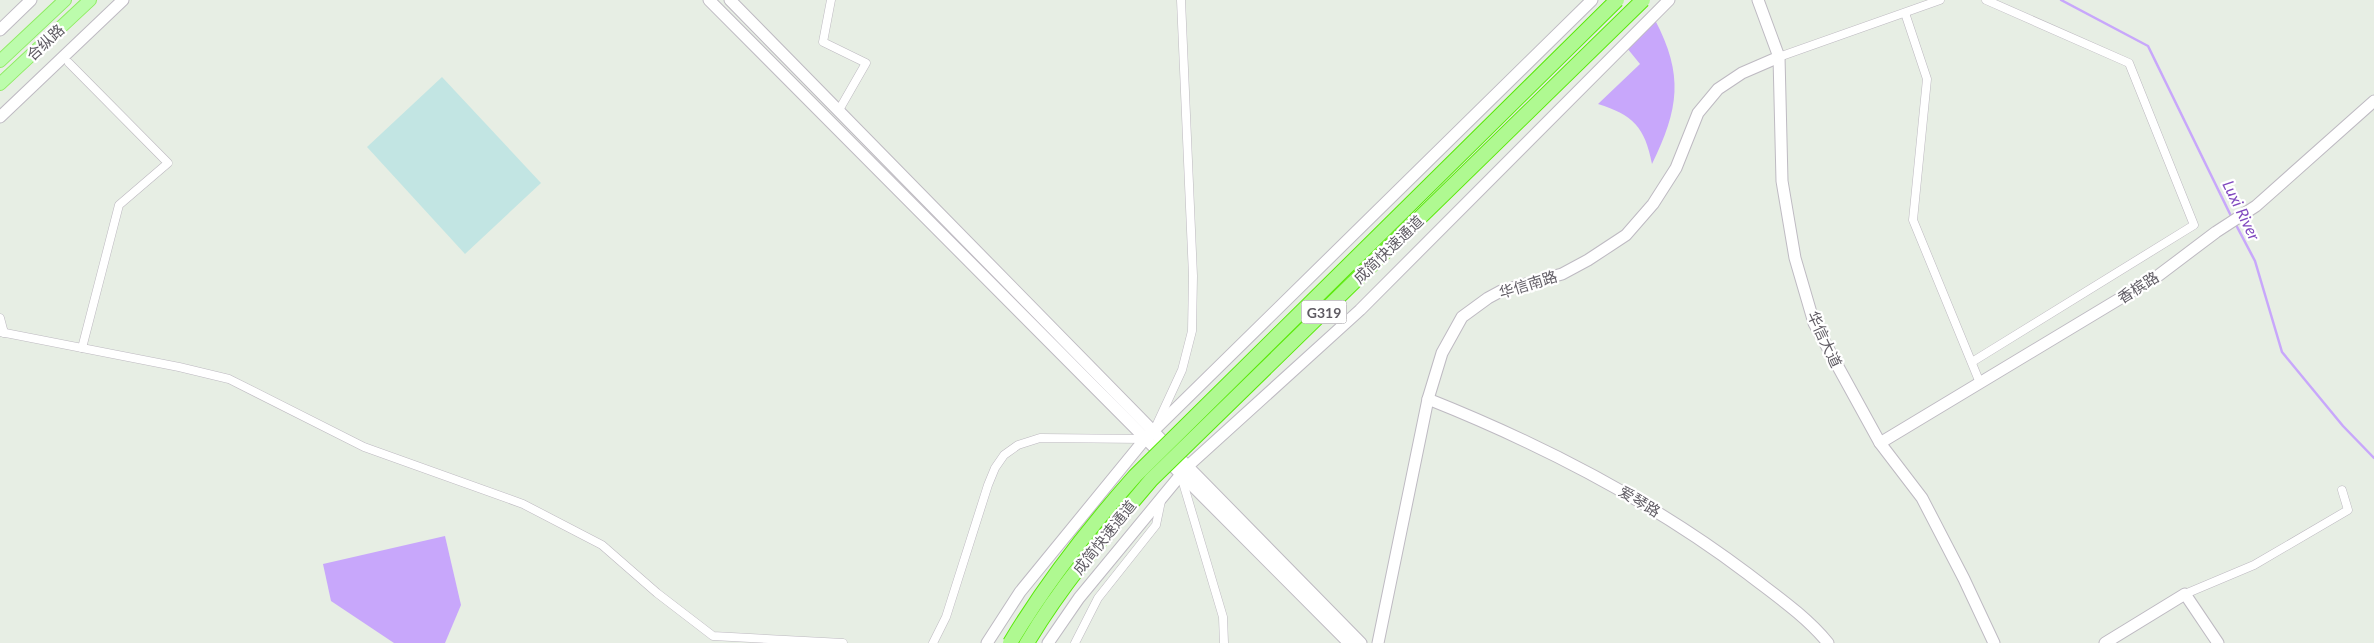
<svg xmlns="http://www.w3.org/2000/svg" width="2374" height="643" viewBox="0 0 2374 643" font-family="Lato,'Noto Sans SC',sans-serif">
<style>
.green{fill:#c2e5e3}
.water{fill:#c8a7fb}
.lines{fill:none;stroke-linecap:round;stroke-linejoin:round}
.stream{stroke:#c8a7fb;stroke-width:2.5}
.street-casing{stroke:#bdb9c0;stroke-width:9}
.secondary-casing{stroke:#bebac2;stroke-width:13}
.primary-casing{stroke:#8dec60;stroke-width:14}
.street{stroke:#fff;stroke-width:8}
.secondary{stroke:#fff;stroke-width:11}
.primary{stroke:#bcfcac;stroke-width:12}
.highway-bridge-casing{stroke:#59e909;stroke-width:16;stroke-linecap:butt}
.highway-bridge{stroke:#aff991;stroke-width:14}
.labels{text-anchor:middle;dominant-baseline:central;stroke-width:4.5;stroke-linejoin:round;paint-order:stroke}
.shield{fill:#fff;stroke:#908d92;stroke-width:1}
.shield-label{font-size:14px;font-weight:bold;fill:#605c64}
.street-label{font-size:15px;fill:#605c64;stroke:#fff}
.water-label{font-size:16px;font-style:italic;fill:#814abf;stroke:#fff}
</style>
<rect width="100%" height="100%" fill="#e7eee4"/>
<polygon class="green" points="442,77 541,183 465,254 367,147"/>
<g class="water">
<path d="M1655 20C1684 75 1679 109 1652 164 1645 127 1633 115 1598 104L1640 64 1627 48Z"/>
<polygon points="445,536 461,605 445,643 394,643 331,601 323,564"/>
</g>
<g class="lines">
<g class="stream">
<polyline points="2061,0 2148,46 2232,218"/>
<polyline points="2235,223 2255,261 2282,352 2343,426 2374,458"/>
</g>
<defs>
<g id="street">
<polyline points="831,0 823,42 866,63 839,110"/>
<polyline points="1905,13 1927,79 1913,220 1980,383"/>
<polyline points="1779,57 1940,0"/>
<polyline points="69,63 168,163 119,205 82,348"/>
<polyline points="0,318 4,333"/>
<polyline points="0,332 179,367 229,379 364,447 523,504 602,545 657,593 713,636 843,643"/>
<polyline points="1972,362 2194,225 2129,63 1986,0"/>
<polyline points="1157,424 1182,370 1192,331 1193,276 1181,0"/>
<polyline points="1181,476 1223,617 1224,643"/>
<polyline points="2185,594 2254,565 2348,510 2342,490"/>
<polyline points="933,643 946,617 988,485 995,468 1004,455 1018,445 1040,438 1145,439"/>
<polyline points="1075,643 1098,598 1156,525 1161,501"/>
</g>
<g id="secondary">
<polyline points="709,0 1349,643"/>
<polyline points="730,0 1361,643"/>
<polyline points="1758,0 1779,57 1782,181 1795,258 1814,323 1880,443 1922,498 1964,579 1994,643"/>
<polyline points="0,30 31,0"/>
<polyline points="0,117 123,0"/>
<path d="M1428 399C1541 444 1650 500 1748 574 1775 595 1806 616 1828 643"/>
<polyline points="1880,443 2159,275 2216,232 2256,206 2374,101"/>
<polyline points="987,643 1020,592 1145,439 1592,0"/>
<polyline points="1048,643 1079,598 1188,466 1360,310 1669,0"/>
<polyline points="1378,643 1428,399 1442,353 1462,317 1488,298 1501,291 1562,274 1588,260 1626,235 1653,204 1676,168 1698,113 1718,89 1742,73 1779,57"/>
<polyline points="2105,643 2185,594 2218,643"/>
</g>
<g id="primary">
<polyline points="0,61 65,0"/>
<polyline points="0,84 90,0"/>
</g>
</defs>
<use href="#street" class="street-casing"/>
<use href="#secondary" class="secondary-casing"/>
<use href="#primary" class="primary-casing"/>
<use href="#street" class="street"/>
<use href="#secondary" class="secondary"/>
<use href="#primary" class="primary"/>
<defs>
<g id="highway-bridge">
<path d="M1010 643C1046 583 1088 529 1135 476L1617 0"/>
<path d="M1027 643C1062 584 1107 532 1151 480L1643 0"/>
</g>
</defs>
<use href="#highway-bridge" class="highway-bridge-casing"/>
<use href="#highway-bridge" class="highway-bridge"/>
</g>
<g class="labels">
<rect class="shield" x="1301.5" y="300.5" width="45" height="23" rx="4"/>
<g class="shield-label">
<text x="1324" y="312">G319</text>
</g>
<g class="street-label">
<text transform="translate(45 42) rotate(-43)">合纵路</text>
<text transform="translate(1388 249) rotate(-44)">成简快速通道</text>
<text transform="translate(1528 284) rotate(-17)">华信南路</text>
<text transform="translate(2138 287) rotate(-32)">香槟路</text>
<text transform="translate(1825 339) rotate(65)">华信大道</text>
<text transform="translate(1640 501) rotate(31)">爱琴路</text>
<text transform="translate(1104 537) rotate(-51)">成简快速通道</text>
</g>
<g class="water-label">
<text transform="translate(2242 210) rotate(64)">Luxi River</text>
</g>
</g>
</svg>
